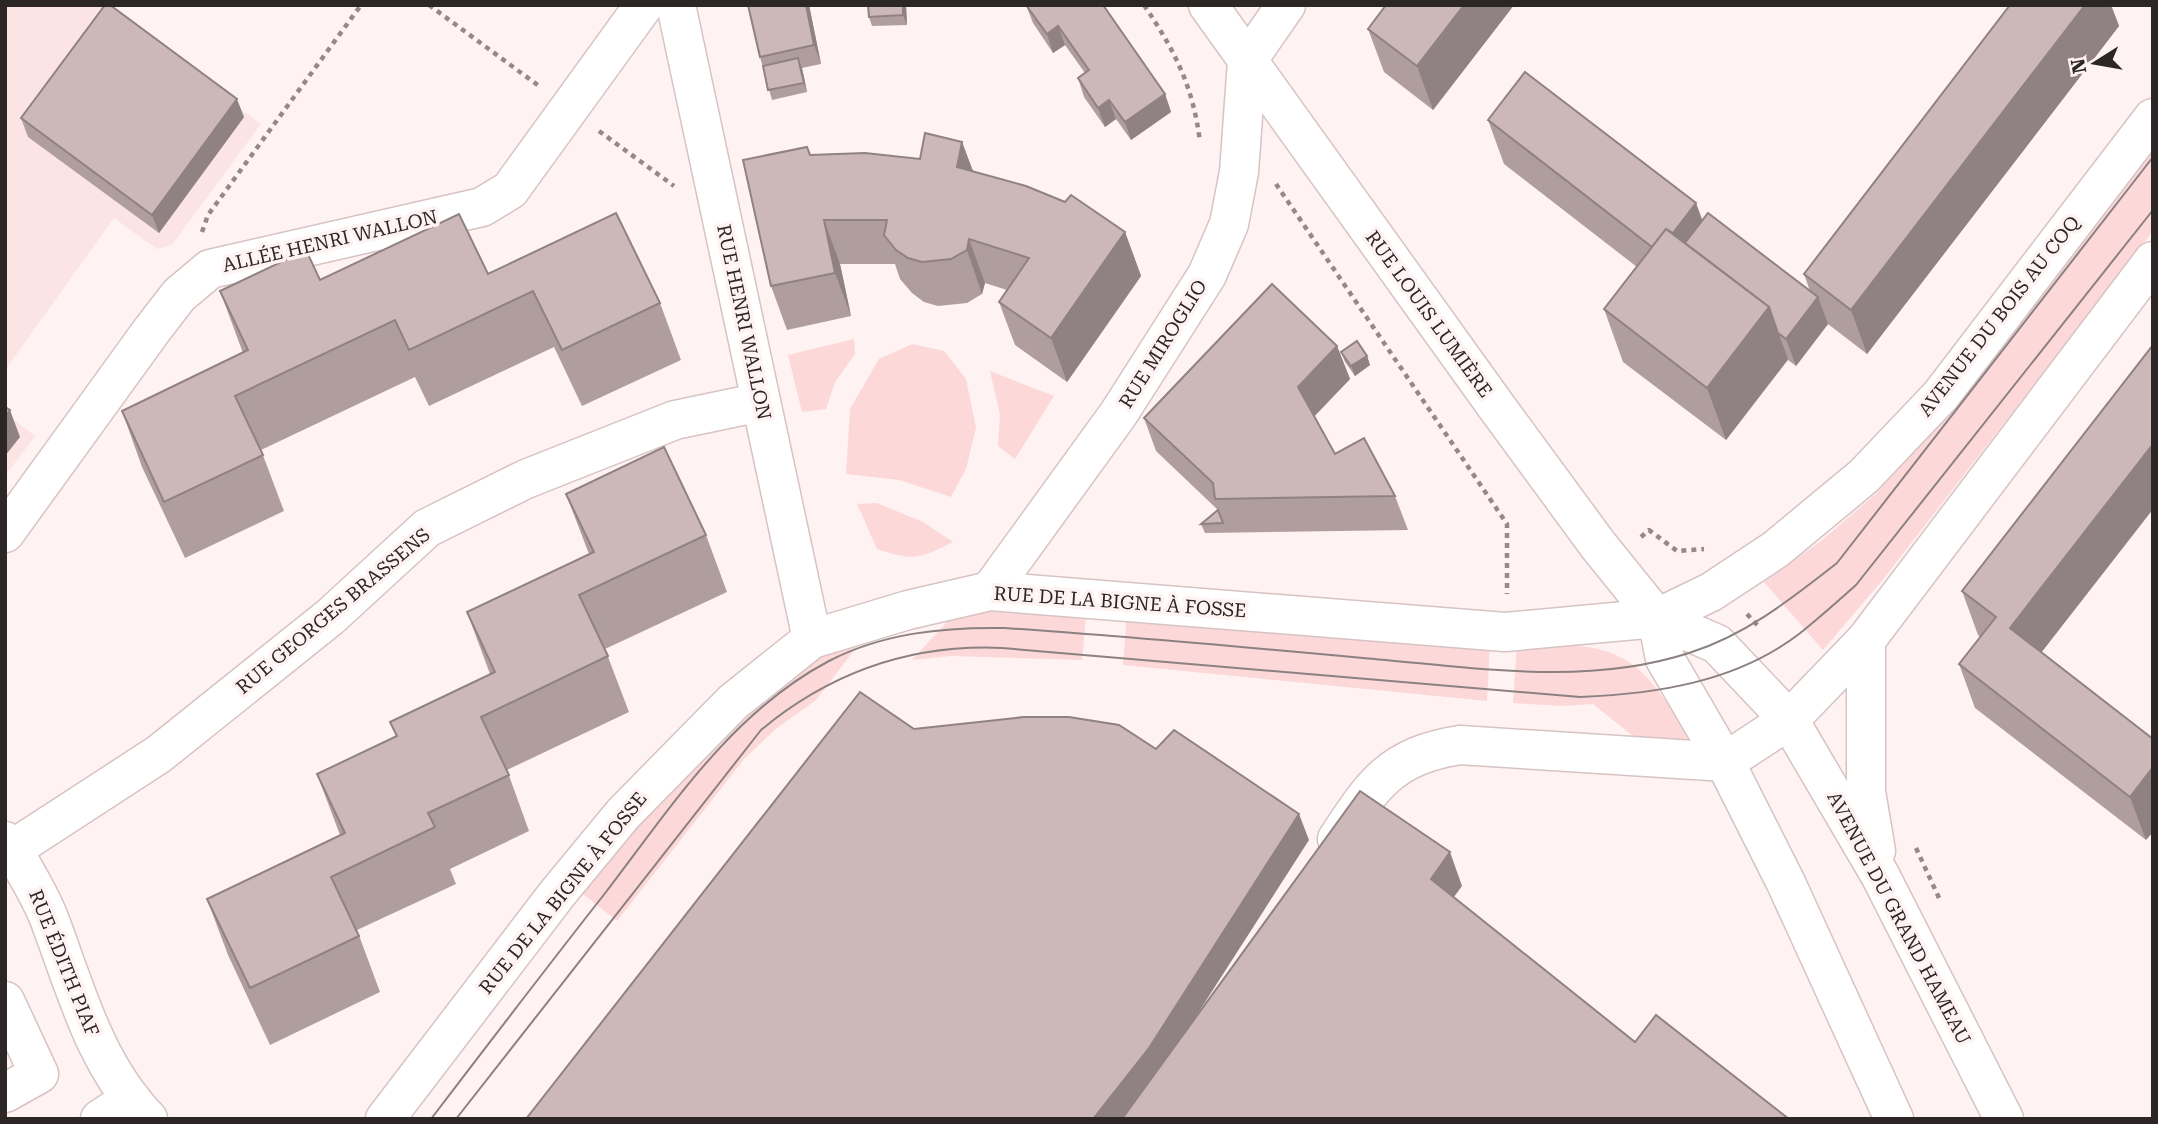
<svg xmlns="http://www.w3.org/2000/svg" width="2158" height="1124" viewBox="0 0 2158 1124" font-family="'Roboto Serif',serif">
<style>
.built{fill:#fce4e5}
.green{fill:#fcd8d9}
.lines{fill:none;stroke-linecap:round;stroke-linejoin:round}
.minor-casing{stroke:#d7c3c3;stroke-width:41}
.major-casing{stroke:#d7c3c3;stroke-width:41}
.path{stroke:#938989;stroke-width:4.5;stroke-dasharray:5 5;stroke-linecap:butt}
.minor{stroke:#fff;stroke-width:38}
.major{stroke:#fff;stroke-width:38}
.tram{stroke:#8b8181;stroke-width:2}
.wall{fill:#b09e9f}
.shaded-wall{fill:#908182}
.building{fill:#cdb8b9;stroke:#908182;stroke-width:2}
.labels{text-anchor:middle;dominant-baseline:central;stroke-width:7;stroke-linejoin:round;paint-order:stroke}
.street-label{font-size:19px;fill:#2d2626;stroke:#fff2f2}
</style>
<rect width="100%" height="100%" fill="#fff2f2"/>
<g class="built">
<polygon points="5,5 99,5 261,124 172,245 157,249 114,218 5,370"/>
<polygon points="5,413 35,436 5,476"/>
</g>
<g class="green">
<polygon points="2153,141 2153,231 1881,582 1823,650 1764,582 1821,541 1877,493 1945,411"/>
<polygon points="854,339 855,354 835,382 826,409 802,412 788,355"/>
<polygon points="912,344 944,351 966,379 976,427 966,469 951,497 899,480 846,474 850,409 879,359"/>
<polygon points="990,371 1054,396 1015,459 998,446 1000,415"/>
<path d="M877 503 923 522 953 542C919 559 913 561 877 549L857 504Z"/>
<polygon points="1087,607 1082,660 951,656 912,660 958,610"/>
<polygon points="1127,610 1490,642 1487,701 1123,665"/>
<polygon points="865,636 816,700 777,728 745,758 617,921 573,886 635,814 806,658"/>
<path d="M1517 644C1543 646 1572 643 1598 649 1646 659 1671 707 1691 746L1639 741 1593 704 1562 706 1513 703Z"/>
</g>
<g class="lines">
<defs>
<g id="minor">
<polyline points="676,5 812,639"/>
<polyline points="5,533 152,330 179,295 210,269 482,207 510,190 644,5"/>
<polyline points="990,591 1119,413 1207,275 1229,224 1239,172 1247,61 1286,5"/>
<path d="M1337 839C1373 784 1391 756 1460 745L1725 762"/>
<path d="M5 841 13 849C25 873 41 896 50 921 76 990 95 1064 148 1119"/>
<polyline points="13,849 159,754 330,617 427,528 526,479 675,420 761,402"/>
<polyline points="5,1001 39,1074 5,1093"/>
<polyline points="100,1119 131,1099"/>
<polyline points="385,1119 557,894 623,814 733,702 812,639 908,610 990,591 1505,632 1657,618"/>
</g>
<g id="major">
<polyline points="1208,5 1496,406 1598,545 1657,618 1717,644 1789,720 1880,875 2004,1119"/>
<polyline points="1657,618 1711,592 1776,549 1864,476 1941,395 2153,118"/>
<polyline points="1657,618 1665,659 1725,762 1786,883 1894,1119"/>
<polyline points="1866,640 1866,792 1876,851"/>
<polyline points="1725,762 1789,720 1866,640 2153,261"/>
</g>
</defs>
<use href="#minor" class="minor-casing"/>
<use href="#major" class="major-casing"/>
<g class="path">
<polyline points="429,5 539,86"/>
<path d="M1144 5C1175 51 1193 86 1200 142"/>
<polyline points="599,131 674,186"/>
<polyline points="1276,184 1507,524 1507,594"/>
<polyline points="202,232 208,215 361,5"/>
<polyline points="1641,537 1649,530 1677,551 1704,549"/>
<polyline points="1747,614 1760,628"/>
<polyline points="1916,848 1940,900"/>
</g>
<use href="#minor" class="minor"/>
<use href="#major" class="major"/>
<g class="tram">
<path d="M431 1119C489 1043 547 967 606 892 671 807 732 712 829 661 883 633 944 627 1004 628 1124 636 1244 647 1363 658 1471 667 1584 687 1689 653 1746 635 1791 599 1837 563L2153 157"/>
<path d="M456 1119 761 730C831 672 912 644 1002 648L1580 697C1656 694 1736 682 1799 634 1818 619 1837 602 1856 585L2153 210"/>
</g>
</g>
<g class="wall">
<polygon points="748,5 809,5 821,64 802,68 807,92 772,100 760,57"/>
<polygon points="868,5 906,5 907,25 872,26 869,17"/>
<polygon points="1026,5 1165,94 1171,112 1131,140 1116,119 1105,127 1084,97 1078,78 1085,73 1065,45 1053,53 1033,23"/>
<polygon points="1514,5 1433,110 1384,72 1368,29"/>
<polygon points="2010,5 2111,5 2119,26 1867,354 1828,324 1796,366 1788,360 1726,440 1623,362 1604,309 1637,267 1504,164 1488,120 1696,203 1702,220 1810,291 1804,274"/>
<polygon points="244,117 159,233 28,137 21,118"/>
<polygon points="962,142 973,171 1125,232 1141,276 1067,382 1015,345 999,302 1007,290 985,283 982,294 967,303 938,306 924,302 912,293 900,279 895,264 840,264 851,316 787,330 771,286 811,155 920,159"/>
<polygon points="488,274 660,303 681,360 582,406 554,347 429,406 415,377 261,450 284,511 185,558 142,467 122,411 243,353 220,291 320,280"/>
<polygon points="1337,346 1350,379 1314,416 1335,454 1395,496 1408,530 1205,533 1201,524 1218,510 1156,451 1144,418"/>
<polygon points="1341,352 1367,356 1370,365 1355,376 1345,362"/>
<polygon points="566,494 706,535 727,592 605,649 629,712 507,770 529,831 450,869 456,884 357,930 380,992 270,1045 228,955 207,899 340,835 317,774 396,736 390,722 490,674 467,612 589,554"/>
<polygon points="2153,509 2041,653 2153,739 2146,840 1975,708 1959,664 1980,637 1978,635 1962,591"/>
</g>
<g class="shaded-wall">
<polygon points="806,5 809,5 821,64 814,45"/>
<polygon points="903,5 906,5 907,25 903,15"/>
<polygon points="1464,5 1514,5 1433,110 1417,66"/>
<polygon points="2085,5 2111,5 2119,26 1867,354 1851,310"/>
<polygon points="1058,26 1065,45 1053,53 1047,34"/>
<polygon points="798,58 802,68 807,92 804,83"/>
<polygon points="1165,94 1171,112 1131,140 1125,122"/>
<polygon points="237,99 244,117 159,233 152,215"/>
<polygon points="1109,100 1116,119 1105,127 1098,108"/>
<polygon points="962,142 978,185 957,167"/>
<polygon points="1696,203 1712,247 1659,252"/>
<polygon points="824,220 840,264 851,316 835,273"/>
<polygon points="1125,232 1141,276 1067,382 1051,338"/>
<polygon points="969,239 985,283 982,294 967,250"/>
<polygon points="1818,297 1828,324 1796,366 1786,339"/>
<polygon points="1769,307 1788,359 1726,440 1707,388"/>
<polygon points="1337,346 1350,379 1310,421 1298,387"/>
<polygon points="1367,356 1370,365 1355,376 1351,366"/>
<polygon points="10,410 20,437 5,456 5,417"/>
<polygon points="2153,444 2153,509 2026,672 2010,628"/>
<polygon points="2153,767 2153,832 2146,840 2130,797"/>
<polygon points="1299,814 1309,840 1159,1074 1123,1119 1093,1119"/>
<polygon points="1450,852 1462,886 1443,912 1431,879"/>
</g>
<g class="building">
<polygon points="105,5 110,5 237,99 152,215 21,118"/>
<polygon points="748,5 806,5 814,45 760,57"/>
<polygon points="868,5 903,5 903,15 869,17"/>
<polygon points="1026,5 1103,5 1165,94 1125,122 1109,100 1098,108 1078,78 1089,70 1058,26 1047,34"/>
<polygon points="1386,5 1464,5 1417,66 1368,29"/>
<polygon points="2010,5 2085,5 1851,310 1804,274"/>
<polygon points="798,58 804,83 768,90 763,66"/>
<polygon points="1525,72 1696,203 1673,233 1666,229 1652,247 1488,120"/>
<polygon points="925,133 962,142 957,167 1026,186 1065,202 1071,195 1125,232 1051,338 999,302 1029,258 969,239 967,250 951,259 922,262 908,258 896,250 884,235 887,220 824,220 835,273 771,286 743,160 807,147 810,155 865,153 920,159"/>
<polygon points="616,213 660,303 562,350 533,291 409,350 395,320 235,396 263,455 164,502 122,411 248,350 220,291 306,250 320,280 459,214 488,274"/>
<polygon points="1708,213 1818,297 1786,339 1778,333 1769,307 1685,243"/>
<polygon points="1666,229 1769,307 1707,388 1604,309"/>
<polygon points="1272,284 1337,346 1298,387 1335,454 1364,438 1395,496 1215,499 1213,483 1144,418"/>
<polygon points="1357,341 1367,356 1351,366 1341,352"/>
<polygon points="2153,345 2153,444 2010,628 2153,739 2153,767 2130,797 1959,664 1996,617 1962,591"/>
<polygon points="5,407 10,410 5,417"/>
<polygon points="664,447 706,535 579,595 608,656 481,717 509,775 428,813 435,827 331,877 359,936 250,988 207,899 345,833 317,774 397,736 390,722 495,672 467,612 594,552 566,494"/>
<polygon points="1218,510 1223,523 1201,524"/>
<polygon points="860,692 914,729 1024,717 1069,717 1119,725 1156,749 1174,730 1299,814 1149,1048 1093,1119 526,1119"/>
<polygon points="1360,791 1450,852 1431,879 1635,1042 1656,1015 1789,1119 1122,1119"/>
</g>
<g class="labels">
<g class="street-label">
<text transform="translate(330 241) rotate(-13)">ALLÉE HENRI WALLON</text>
<text transform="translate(1429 314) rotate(54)">RUE LOUIS LUMIÈRE</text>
<text transform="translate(1999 316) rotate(-52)">AVENUE DU BOIS AU COQ</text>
<text transform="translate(744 322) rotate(78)">RUE HENRI WALLON</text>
<text transform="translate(1163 344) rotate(-58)">RUE MIROGLIO</text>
<text transform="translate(1120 602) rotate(4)">RUE DE LA BIGNE À FOSSE</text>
<text transform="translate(333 611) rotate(-40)">RUE GEORGES BRASSENS</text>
<text transform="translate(563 893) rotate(-51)">RUE DE LA BIGNE À FOSSE</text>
<text transform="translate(1899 918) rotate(62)">AVENUE DU GRAND HAMEAU</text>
<text transform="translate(64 963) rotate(68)">RUE ÉDITH PIAF</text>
</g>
</g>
<rect width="2158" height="1124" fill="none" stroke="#2d2626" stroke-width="14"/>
<g transform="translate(2095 63) rotate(259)" stroke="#fff2f2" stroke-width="5" paint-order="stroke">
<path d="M0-5L12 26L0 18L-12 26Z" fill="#2d2626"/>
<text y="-10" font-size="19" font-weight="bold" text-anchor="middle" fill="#2d2626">N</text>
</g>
</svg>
